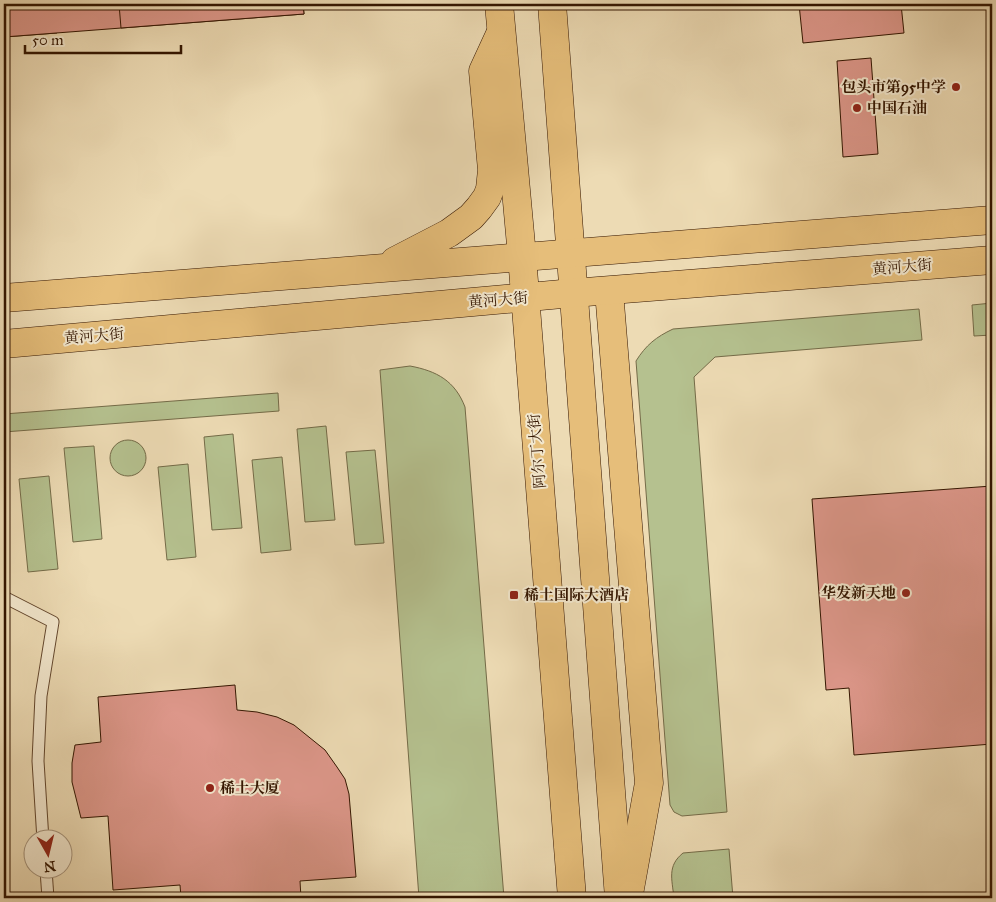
<svg xmlns="http://www.w3.org/2000/svg" width="996" height="902" viewBox="0 0 996 902" font-family="'IM FELL Great Primer','Noto Serif SC',serif">
<style>
.green{fill:#b5c18f;stroke:#746b48}
.building{fill:#dd978a;stroke:#331500}
.lines{fill:none;stroke-linecap:round;stroke-linejoin:round}
.lane-casing{stroke:#62462d;stroke-width:13}
.primary-casing{stroke:#331500;stroke-width:29}
.lane{stroke:#f3e8ce;stroke-width:11}
.primary{stroke:#e6be7a;stroke-width:28}
.poi-dot{fill:#8f2418;stroke:#f3e8ce;stroke-width:2}
.labels{text-anchor:middle;dominant-baseline:central;stroke-width:4;stroke-linejoin:round;paint-order:stroke}
.poi-label{font-size:15px;font-weight:bold;fill:#331500;stroke:#f3e8ce;text-anchor:start}
.street-label{font-size:15px;fill:#331500;stroke:#f3e8ce}
</style>
<rect width="100%" height="100%" fill="#eddbb4"/>
<filter id="stains"><feTurbulence type="fractalNoise" baseFrequency=".004" numOctaves="4"/><feColorMatrix values="0 0 0 0 .2 0 0 0 0 .09 0 0 0 0 .02 0 0 0 .5 -.17"/></filter>
<radialGradient id="worn" r=".72"><stop offset=".6" stop-color="#630" stop-opacity="0"/><stop offset="1" stop-color="#630" stop-opacity=".3"/></radialGradient>
<g class="green">
<polygon points="992,303 992,335 974,336 972,305"/>
<path d="M919 309 922 340 715 357 694 377 727 812 682 816 674 812 670 805 636 361C646 345 656 337 673 329Z"/>
<path d="M410 366C437 371 455 381 465 407L504 898H419L380 370Z"/>
<polygon points="278,393 279,411 4,432 4,414"/>
<polygon points="326,426 335,520 305,522 297,429"/>
<polygon points="233,434 242,528 212,530 204,437"/>
<circle cx="128" cy="458" r="18"/>
<polygon points="94,446 102,539 73,542 64,448"/>
<polygon points="375,450 384,543 355,545 346,452"/>
<polygon points="282,457 291,550 261,553 252,460"/>
<polygon points="188,464 196,557 167,560 158,467"/>
<polygon points="49,476 58,569 28,572 19,479"/>
<path d="M729 849 733 898H674C672 879 667 866 683 853Z"/>
</g>
<g class="building">
<polygon points="4,4 55,4 57,33 4,37"/>
<polygon points="4,4 303,4 304,14 4,37"/>
<polygon points="119,4 303,4 304,14 121,28"/>
<polygon points="799,4 901,4 904,33 803,43"/>
<polygon points="871,58 878,154 843,157 837,61"/>
<polygon points="992,486 992,744 854,755 849,688 826,690 812,499"/>
<polygon points="235,685 237,710 257,712 277,717 294,725 325,750 337,767 345,779 349,794 356,877 300,881 301,898 181,898 180,885 113,890 108,816 81,818 72,782 72,763 75,745 101,742 98,697"/>
</g>
<g class="lines">
<defs>
<g id="lane">
<polyline points="4,597 53,622 41,696 38,761 43,840"/>
<polyline points="46,870 48,898"/>
</g>
<g id="primary">
<polyline points="499,4 522,256 572,898"/>
<polyline points="552,4 619,898"/>
<polyline points="395,261 449,233 471,217 479,208 487,197 490,189 492,170 483,71 501,32"/>
<polyline points="609,291 649,783 629,894"/>
<polyline points="4,298 992,220"/>
<polyline points="4,344 573,293 992,260"/>
</g>
</defs>
<use href="#lane" class="lane-casing"/>
<use href="#primary" class="primary-casing"/>
<use href="#lane" class="lane"/>
<use href="#primary" class="primary"/>
</g>
<g class="poi-dot">
<circle cx="956" cy="87" r="5"/>
<circle cx="857" cy="108" r="5"/>
<circle cx="906" cy="593" r="5"/>
<rect x="509" y="590" width="10" height="10" rx="2.5"/>
<circle cx="210" cy="788" r="5"/>
</g>
<g class="labels">
<g class="poi-label">
<text x="946" y="87" text-anchor="end">包头市第95中学</text>
<text x="867" y="108">中国石油</text>
<text x="896" y="593" text-anchor="end">华发新天地</text>
<text x="524" y="595">稀土国际大酒店</text>
<text x="220" y="788">稀土大厦</text>
</g>
<g class="street-label">
<text transform="translate(902 267) rotate(-5)">黄河大街</text>
<text transform="translate(498 300) rotate(-5)">黄河大街</text>
<text transform="translate(94 336) rotate(-5)">黄河大街</text>
<text transform="translate(537 451) rotate(-95)">阿尔丁大街</text>
</g>
</g>
<rect width="996" height="902" fill="none" stroke="#eddbb4" stroke-width="20"/>
<rect x="5" y="5" width="986" height="892" fill="none" stroke="#331500" stroke-width="2.5"/>
<rect x="10" y="10" width="976" height="882" fill="none" stroke="#331500"/>
<g transform="translate(48 854) rotate(172)"><circle r="24" fill="#f3e8ce" stroke="#a6947c"/>
<path d="M0-4L9 19L0 12L-9 19Z" fill="#8f2418"/>
<text y="-8" font-size="14" font-weight="bold" text-anchor="middle" fill="#331500">N</text>
</g>
<path d="M25 45v8h156v-8" fill="none" stroke="#331500" stroke-width="2.5"/>
<text x="32" y="45" font-size="15" fill="#331500" stroke="#f3e8ce" stroke-width="4" paint-order="stroke">50 m</text>
<rect width="100%" height="100%" filter="url(#stains)"/>
<rect width="100%" height="100%" fill="url(#worn)"/>
</svg>
